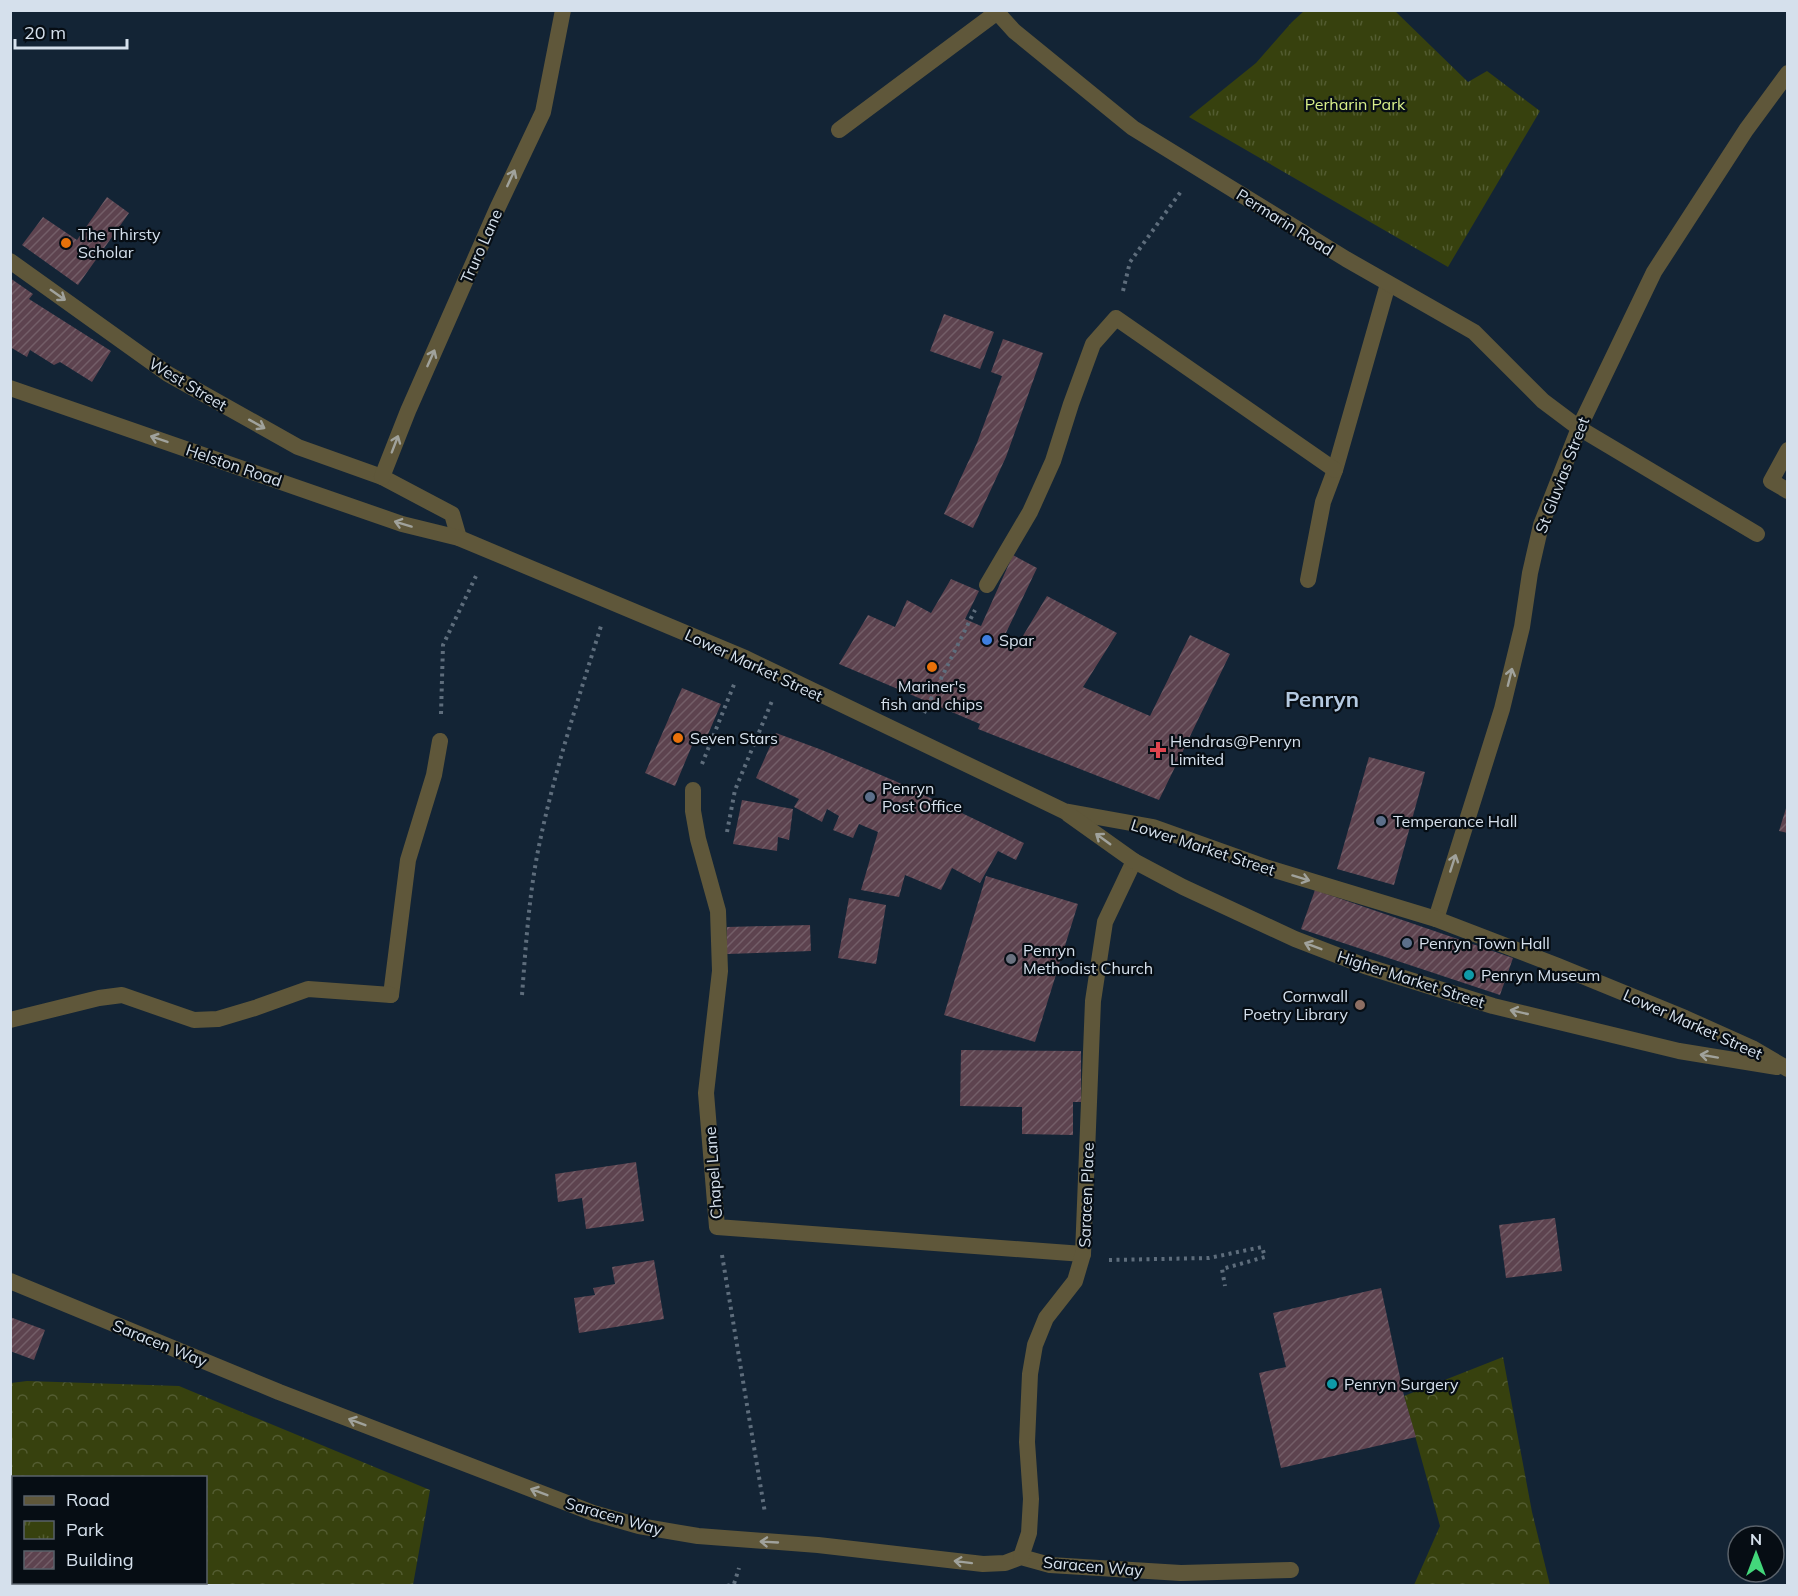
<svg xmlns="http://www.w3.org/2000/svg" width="1798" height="1596" viewBox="0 0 1798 1596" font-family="Mulish,sans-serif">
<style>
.forest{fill:url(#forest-crowns)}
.park{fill:url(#park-tufts)}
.building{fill:url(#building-hatch)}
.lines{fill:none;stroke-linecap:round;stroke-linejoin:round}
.path{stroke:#5e6d7c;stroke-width:4;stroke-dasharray:3 4.5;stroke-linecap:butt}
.service{stroke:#5f573a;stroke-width:16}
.minor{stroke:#5f573a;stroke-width:16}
.tertiary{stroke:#5f573a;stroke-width:16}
.oneway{stroke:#a0a29c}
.food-dot{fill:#e8710a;stroke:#060d14;stroke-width:2}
.shop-dot{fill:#3f7fe0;stroke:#060d14;stroke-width:2}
.health-dot{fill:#e0444e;stroke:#060d14;stroke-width:2}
.service-dot{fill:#5c6f8a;stroke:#060d14;stroke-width:2}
.worship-dot{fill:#6b7280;stroke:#060d14;stroke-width:2}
.culture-dot{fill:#0f9aa8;stroke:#060d14;stroke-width:2}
.education-dot{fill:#8d6e63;stroke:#060d14;stroke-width:2}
.labels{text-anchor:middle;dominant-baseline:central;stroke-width:4.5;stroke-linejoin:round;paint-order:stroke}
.park-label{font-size:16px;fill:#d9f08a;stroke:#060d14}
.street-label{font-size:16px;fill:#d5e0ec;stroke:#060d14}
.poi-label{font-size:16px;fill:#d5e0ec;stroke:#060d14;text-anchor:start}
.district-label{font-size:22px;font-weight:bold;fill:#b4c9e0;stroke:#060d14}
</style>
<defs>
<pattern id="forest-crowns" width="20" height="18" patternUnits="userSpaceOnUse" patternTransform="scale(1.5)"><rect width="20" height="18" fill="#37410e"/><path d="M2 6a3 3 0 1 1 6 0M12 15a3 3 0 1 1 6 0" fill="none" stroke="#535c31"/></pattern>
<pattern id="park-tufts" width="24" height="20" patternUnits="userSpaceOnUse" patternTransform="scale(1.5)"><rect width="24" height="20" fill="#37410e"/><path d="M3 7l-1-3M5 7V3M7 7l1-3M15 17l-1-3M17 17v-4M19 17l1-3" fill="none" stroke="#535c31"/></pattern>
<pattern id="building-hatch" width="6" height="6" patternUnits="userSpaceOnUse" patternTransform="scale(1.5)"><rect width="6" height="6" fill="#5d434f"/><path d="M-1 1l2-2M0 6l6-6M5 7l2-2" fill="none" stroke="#735e68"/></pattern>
</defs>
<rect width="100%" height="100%" fill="#132435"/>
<g class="forest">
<polygon points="1503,1357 1532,1512 1550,1585 1414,1585 1440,1526 1404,1396"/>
<polygon points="27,1381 179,1386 430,1490 413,1585 24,1585 23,1583 206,1582 206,1478 14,1478 14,1554 11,1554 11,1383"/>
</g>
<polygon class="park" points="1304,11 1395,11 1468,82 1487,71 1540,111 1448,267 1189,117 1256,63 1292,22"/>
<g class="building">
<polygon points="107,197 129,213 78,285 22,245 43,217 77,240"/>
<polygon points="10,278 33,294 29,299 111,351 92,382 60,362 54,365 30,350 27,357 10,347 10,330 12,327 10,325"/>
<polygon points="944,314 994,332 980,369 930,351"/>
<polygon points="1003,339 1043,353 1006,457 973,528 944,514 977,443 1002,376 991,372"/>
<polygon points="1013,555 1037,568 1004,637 1018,644 1047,596 1117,633 1083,687 1150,716 1190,635 1230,654 1159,800 978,729 980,724 839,664 868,615 895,627 907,600 931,613 951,579 979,591 965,619 981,626"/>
<polygon points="682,688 721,704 706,739 696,736 675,786 645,773"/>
<polygon points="776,733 822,750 895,781 1024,843 1016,860 998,851 980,883 952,868 941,890 905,875 899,897 861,890 878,832 859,824 853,838 833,830 839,816 827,809 822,822 794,807 799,799 756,778"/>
<polygon points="1369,757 1425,772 1394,885 1337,869"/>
<polygon points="742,800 793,809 789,840 778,837 777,851 733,844"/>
<polygon points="1787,805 1788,805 1788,833 1779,831"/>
<polygon points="986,876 1078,904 1035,1042 944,1015"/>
<polygon points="1315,890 1513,958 1500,995 1301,929"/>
<polygon points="849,898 886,905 876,964 838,958"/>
<polygon points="810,925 811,951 727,954 727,927"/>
<polygon points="961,1050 1081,1051 1081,1102 1073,1102 1073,1135 1022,1134 1022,1107 960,1106"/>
<polygon points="636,1162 644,1221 586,1229 582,1198 558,1202 555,1174"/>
<polygon points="1555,1218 1562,1271 1506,1278 1499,1225"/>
<polygon points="654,1260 664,1319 579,1333 574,1298 595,1295 593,1288 615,1284 612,1267"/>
<polygon points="1381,1288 1404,1396 1416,1437 1281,1468 1259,1373 1286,1367 1273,1313"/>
<polygon points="10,1317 45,1330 34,1360 10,1351"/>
</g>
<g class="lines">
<g class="path">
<polyline points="1123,291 1130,262 1182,190"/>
<polyline points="924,713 975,610"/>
<polyline points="441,714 443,645 476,576"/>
<polyline points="702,764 735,682"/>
<polyline points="727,832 735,790 772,701"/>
<path d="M522 995C526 944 529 892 540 841 555 769 579 697 601 626"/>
<polyline points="722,1255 765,1513"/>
<polyline points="1109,1260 1209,1258 1262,1247 1265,1257 1222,1269 1225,1286"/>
<polyline points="10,1573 14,1573"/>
<polyline points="69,1582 82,1586"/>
<polyline points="727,1586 734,1584 739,1568"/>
</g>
<g class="service">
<polyline points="839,130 1000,10"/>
<polyline points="1579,428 1757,534"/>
<polyline points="1788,450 1771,481 1788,491"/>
<polyline points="1308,580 1323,502 1335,470 1388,284"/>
<polyline points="987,585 1030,512 1053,461 1071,404 1093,344 1116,318 1335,470"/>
<polyline points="391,995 408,860 434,775 440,741"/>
</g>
<g class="minor">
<polyline points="995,10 1014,31 1133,128 1346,259 1474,332 1543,401 1579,428"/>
<polyline points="693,790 693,811 698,839 718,911 720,971 706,1093 717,1227 1083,1254"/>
<polyline points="1436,919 1502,709 1522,627 1530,573 1541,525 1579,428 1654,272 1746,130 1788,73"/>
<polyline points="10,1020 99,998 122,995 194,1020 218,1019 255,1008 308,989 391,995"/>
<polyline points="10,1281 279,1392 593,1513 639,1526 698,1536 818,1545 983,1564 1005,1563 1021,1557 1050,1565 1181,1573 1291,1570"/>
<polyline points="1021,1557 1029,1533 1031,1499 1027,1442 1030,1374 1035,1345 1046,1318 1075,1281 1083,1254 1093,1001 1105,922 1134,861"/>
</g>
<g class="tertiary">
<polyline points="10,261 168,374 298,447 382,477 452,514 459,538"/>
<polyline points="10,388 402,524 459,538 745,658 1064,811 1153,827 1268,868 1436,919 1558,966 1685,1018 1752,1048 1788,1069"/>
<polyline points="382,477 408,411 497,209 543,112 563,10"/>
<polyline points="1068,814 1134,861 1183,887 1295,939 1365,966 1493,1006 1679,1051 1777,1067"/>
</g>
</g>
<defs><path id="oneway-shaft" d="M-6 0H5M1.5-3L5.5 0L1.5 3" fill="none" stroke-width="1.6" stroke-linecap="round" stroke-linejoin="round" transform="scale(1.5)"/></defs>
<g class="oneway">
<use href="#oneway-shaft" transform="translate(511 178) rotate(-65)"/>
<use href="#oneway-shaft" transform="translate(58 295) rotate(35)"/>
<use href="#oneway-shaft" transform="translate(431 358) rotate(-66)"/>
<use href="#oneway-shaft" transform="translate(257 424) rotate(29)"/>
<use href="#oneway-shaft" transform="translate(159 439) rotate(-161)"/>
<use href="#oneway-shaft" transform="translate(395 444) rotate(-69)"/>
<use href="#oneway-shaft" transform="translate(403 524) rotate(-163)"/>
<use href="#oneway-shaft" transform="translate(1510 677) rotate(-76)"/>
<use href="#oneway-shaft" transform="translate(1103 839) rotate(-144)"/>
<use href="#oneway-shaft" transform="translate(1453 863) rotate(-72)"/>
<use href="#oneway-shaft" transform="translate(1301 878) rotate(17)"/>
<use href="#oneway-shaft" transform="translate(1313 946) rotate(-159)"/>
<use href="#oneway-shaft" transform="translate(1519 1012) rotate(-167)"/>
<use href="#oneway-shaft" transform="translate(1709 1056) rotate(-170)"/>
<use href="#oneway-shaft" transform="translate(357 1422) rotate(-159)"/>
<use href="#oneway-shaft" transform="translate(539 1492) rotate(-159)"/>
<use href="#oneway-shaft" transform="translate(769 1542) rotate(-177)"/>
<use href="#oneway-shaft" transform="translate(963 1562) rotate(-173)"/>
</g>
<g class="food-dot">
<circle cx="66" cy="243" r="6"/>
<circle cx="932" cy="667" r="6"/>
<circle cx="678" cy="738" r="6"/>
</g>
<circle class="shop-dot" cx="987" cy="640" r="6"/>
<path class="health-dot" d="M1155 741h6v6h6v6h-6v6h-6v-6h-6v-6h6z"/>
<g class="service-dot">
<circle cx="870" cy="797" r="6"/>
<circle cx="1381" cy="821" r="6"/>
<circle cx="1407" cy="943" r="6"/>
</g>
<circle class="worship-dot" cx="1011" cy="959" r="6"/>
<g class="culture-dot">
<circle cx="1469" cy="975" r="6"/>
<circle cx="1332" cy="1384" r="6"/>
</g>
<circle class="education-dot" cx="1360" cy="1005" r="6"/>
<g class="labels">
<g class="park-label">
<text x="1355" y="104">Perharin Park</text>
</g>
<g class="street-label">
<text transform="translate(1285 222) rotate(32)">Permarin Road</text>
<text transform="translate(481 246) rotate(-66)">Truro Lane</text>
<text transform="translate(188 384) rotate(31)">West Street</text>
<text transform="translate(234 465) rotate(19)">Helston Road</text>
<text transform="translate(1562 475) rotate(-69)">St Gluvias Street</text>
<text transform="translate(754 665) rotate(25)">Lower Market Street</text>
<text transform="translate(1203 847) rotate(18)">Lower Market Street</text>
<text transform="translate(1411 979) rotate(18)">Higher Market Street</text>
<text transform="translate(1693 1024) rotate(24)">Lower Market Street</text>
<text transform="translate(713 1173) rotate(-94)">Chapel Lane</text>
<text transform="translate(1086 1195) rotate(-88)">Saracen Place</text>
<text transform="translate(160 1343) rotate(22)">Saracen Way</text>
<text transform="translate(614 1516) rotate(16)">Saracen Way</text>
<text transform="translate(1093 1566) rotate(5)">Saracen Way</text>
</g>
<g class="poi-label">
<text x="78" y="234">The Thirsty<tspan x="78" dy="18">Scholar</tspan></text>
<text x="999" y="640">Spar</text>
<text x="932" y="686" text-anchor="middle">Mariner's<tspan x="932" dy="18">fish and chips</tspan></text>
<text x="690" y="738">Seven Stars</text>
<text x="1170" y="741">Hendras@Penryn<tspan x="1170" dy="18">Limited</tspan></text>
<text x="882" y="788">Penryn<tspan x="882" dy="18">Post Office</tspan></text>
<text x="1393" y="821">Temperance Hall</text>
<text x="1419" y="943">Penryn Town Hall</text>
<text x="1023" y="950">Penryn<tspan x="1023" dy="18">Methodist Church</tspan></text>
<text x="1481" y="975">Penryn Museum</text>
<text x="1348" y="996" text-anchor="end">Cornwall<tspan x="1348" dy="18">Poetry Library</tspan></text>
<text x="1344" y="1384">Penryn Surgery</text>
</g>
<g class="district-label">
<text x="1322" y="699">Penryn</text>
</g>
</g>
<rect width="1798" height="1596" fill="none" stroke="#d5e0ec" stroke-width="24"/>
<rect x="12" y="1476" width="195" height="108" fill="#060d14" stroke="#59616a" stroke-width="1.5"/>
<rect x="24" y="1496" width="30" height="9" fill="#5f573a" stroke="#59616a" stroke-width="1.5"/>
<text x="66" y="1506" font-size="18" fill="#d5e0ec">Road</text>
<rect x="24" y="1521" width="30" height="18" fill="url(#park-tufts)" stroke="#59616a" stroke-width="1.5"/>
<text x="66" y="1536" font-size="18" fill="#d5e0ec">Park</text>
<rect x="24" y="1551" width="30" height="18" fill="url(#building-hatch)" stroke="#59616a" stroke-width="1.5"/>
<text x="66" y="1566" font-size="18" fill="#d5e0ec">Building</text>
<g transform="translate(1756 1554)"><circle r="28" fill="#060d14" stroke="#59616a" stroke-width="1.5"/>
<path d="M0-4.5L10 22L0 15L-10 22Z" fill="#43d77b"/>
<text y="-9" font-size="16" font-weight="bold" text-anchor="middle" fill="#d5e0ec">N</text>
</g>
<path d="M15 39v9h112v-9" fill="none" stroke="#d5e0ec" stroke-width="3"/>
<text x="24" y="39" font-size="18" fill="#d5e0ec" stroke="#060d14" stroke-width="4.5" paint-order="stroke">20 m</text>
</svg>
